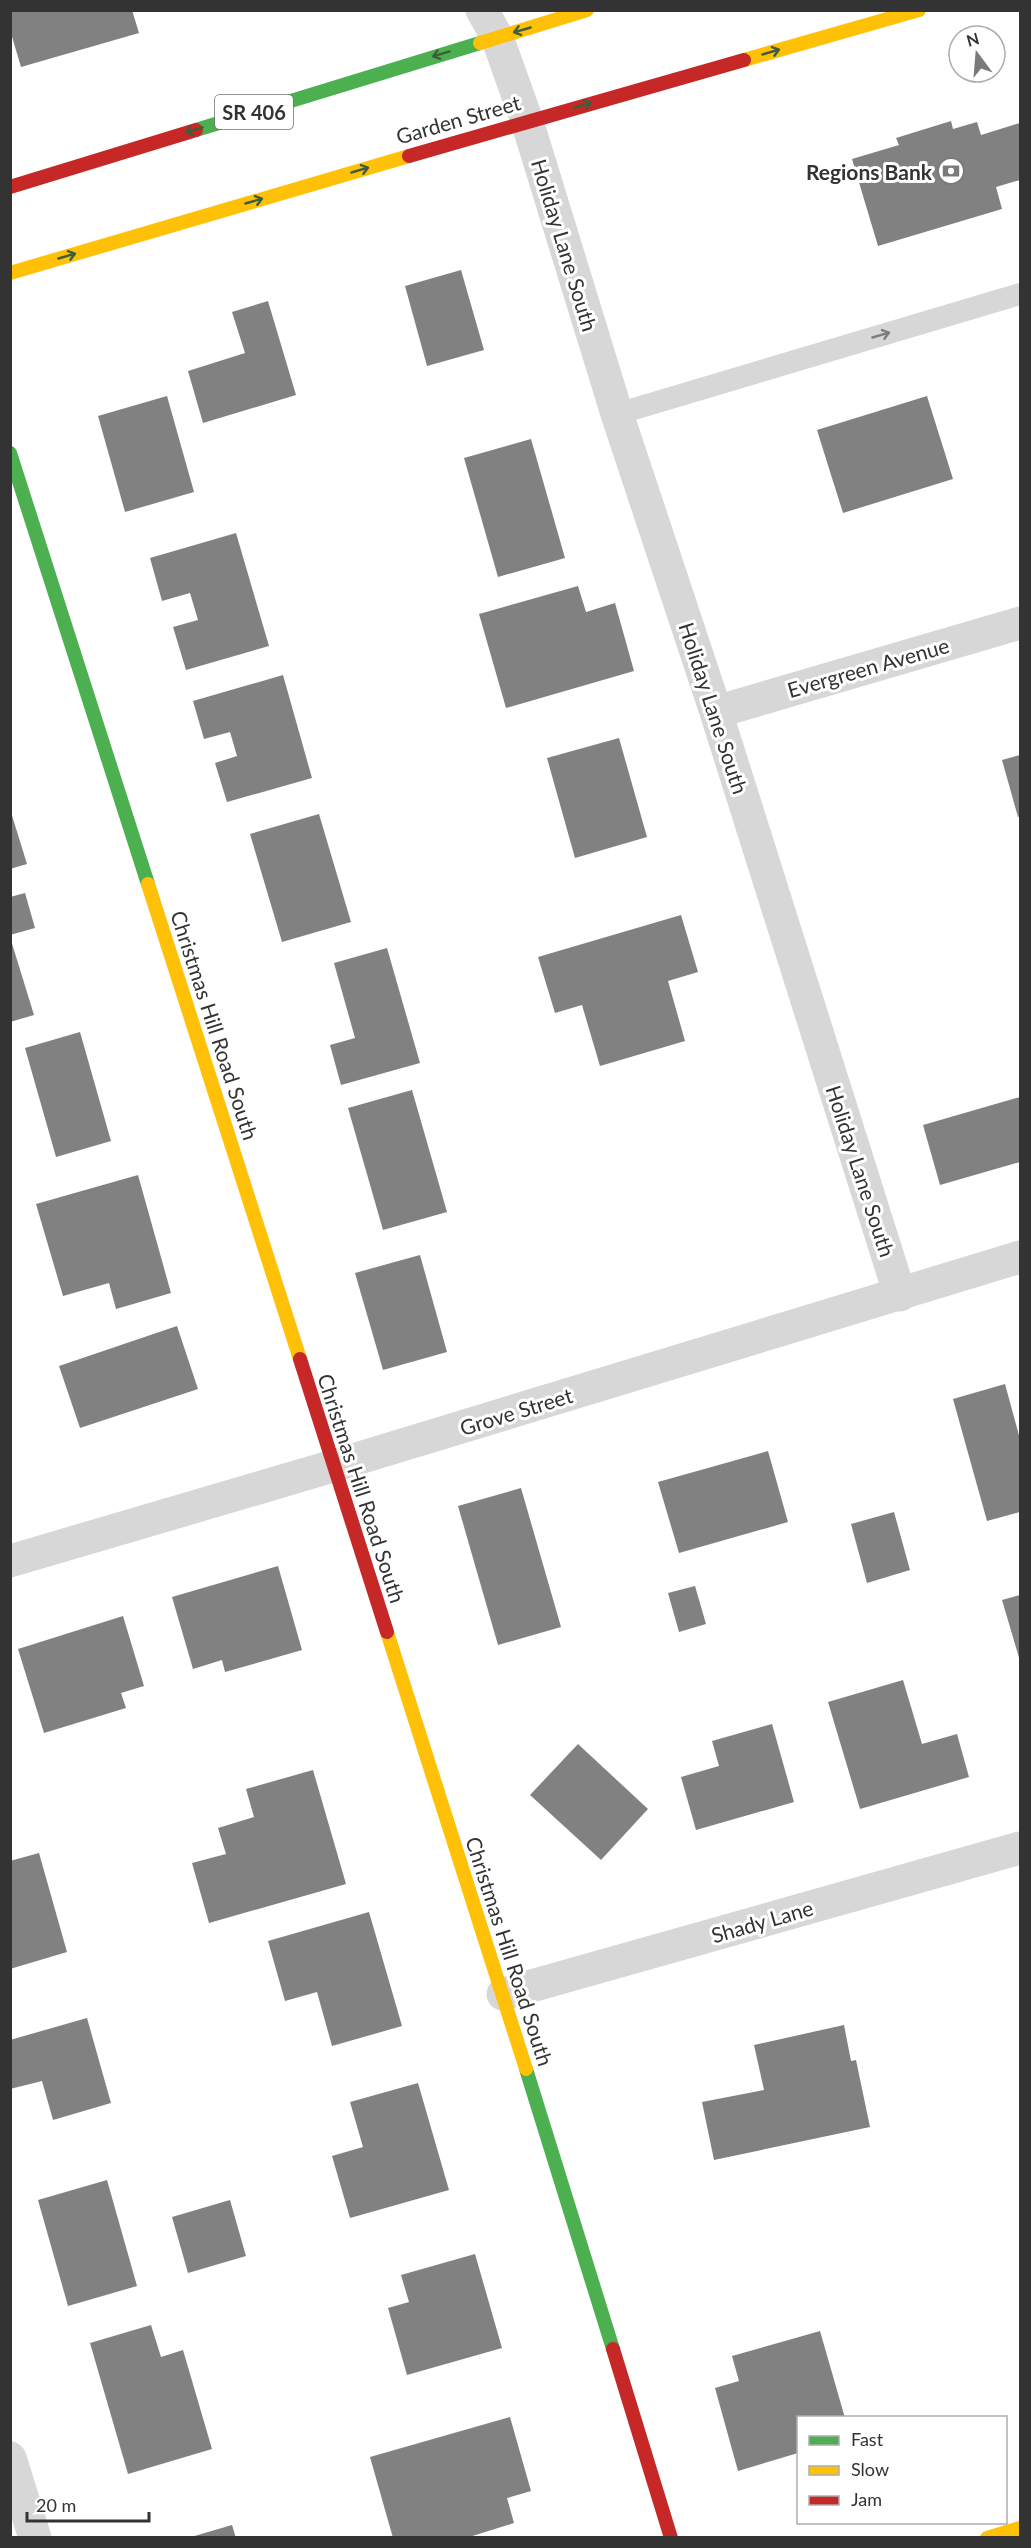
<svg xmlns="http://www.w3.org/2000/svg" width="1031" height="2548" viewBox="0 0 1031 2548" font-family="Lato,sans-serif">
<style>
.building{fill:#818181}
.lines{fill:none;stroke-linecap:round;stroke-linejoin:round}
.lane{stroke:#d7d7d7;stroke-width:22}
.street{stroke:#d7d7d7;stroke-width:33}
.fast{stroke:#4caf50;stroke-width:14}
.slow{stroke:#ffc107;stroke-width:14}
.jam{stroke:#c62828;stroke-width:14}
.oneway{stroke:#3c5e3d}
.oneway2{stroke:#7d7d7d}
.labels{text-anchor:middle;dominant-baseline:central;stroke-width:6;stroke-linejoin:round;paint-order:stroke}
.shield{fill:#fff;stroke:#707070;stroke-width:1.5}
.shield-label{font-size:20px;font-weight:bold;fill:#333}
.street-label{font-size:21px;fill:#333;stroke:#fff}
.poi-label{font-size:21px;font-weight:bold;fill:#333;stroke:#fff;text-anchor:end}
</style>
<rect width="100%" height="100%" fill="#fff"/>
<g class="building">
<polygon points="10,10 132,10 139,33 21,67 10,30"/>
<polygon points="951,121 953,129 977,122 981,135 1020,123 1020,180 996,187 1002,209 878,246 852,159 899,145 896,138"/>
<polygon points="461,270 484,350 427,366 405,286"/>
<polygon points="268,301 296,395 203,423 188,371 245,353 232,312"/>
<polygon points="167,396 194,492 125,512 98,416"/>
<polygon points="927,396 953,479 843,513 817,430"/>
<polygon points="531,439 565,558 498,577 464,458"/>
<polygon points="236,533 269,646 186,670 173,627 198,620 190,593 162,601 150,558"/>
<polygon points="578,586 586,612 615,603 634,671 506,708 479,614"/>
<polygon points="283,675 312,778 227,802 215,763 237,756 230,732 204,739 193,701"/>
<polygon points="619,738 647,837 575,858 547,758"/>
<polygon points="1020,755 1020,816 1018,817 1002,760"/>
<polygon points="10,809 27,864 10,869"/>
<polygon points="319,814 351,922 282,942 250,834"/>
<polygon points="25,893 35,928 10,935 10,897"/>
<polygon points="681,915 698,972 668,981 685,1041 600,1066 582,1005 555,1013 538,957"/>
<polygon points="10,937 34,1015 10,1022"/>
<polygon points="387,948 420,1063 341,1085 330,1045 355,1038 334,963"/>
<polygon points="80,1032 111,1141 56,1157 25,1048"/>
<polygon points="412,1090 447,1212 383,1230 348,1108"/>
<polygon points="1020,1097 1020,1162 940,1185 923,1125"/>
<polygon points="138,1175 171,1293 116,1309 109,1283 63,1296 36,1204"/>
<polygon points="420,1255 447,1352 383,1370 355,1273"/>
<polygon points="177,1326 198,1389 80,1428 59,1366"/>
<polygon points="1005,1384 1020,1439 1020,1512 987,1521 953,1399"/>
<polygon points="768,1451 788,1522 679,1553 658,1482"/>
<polygon points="521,1488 561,1627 498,1645 458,1506"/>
<polygon points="894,1512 910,1570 867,1583 851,1524"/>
<polygon points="278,1566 302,1650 225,1672 222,1660 193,1669 172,1597"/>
<polygon points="695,1586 706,1624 679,1632 668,1593"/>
<polygon points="1020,1595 1020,1661 1002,1600"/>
<polygon points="123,1616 144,1686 121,1693 126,1708 44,1733 18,1649"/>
<polygon points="903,1680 922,1744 957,1734 969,1777 860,1809 828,1702"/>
<polygon points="772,1724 794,1802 696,1830 681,1777 719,1766 712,1741"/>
<polygon points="578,1744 648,1809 601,1860 530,1795"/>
<polygon points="313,1770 346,1884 209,1923 192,1863 226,1854 218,1828 254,1817 246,1789"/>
<polygon points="39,1853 67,1952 10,1969 10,1861"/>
<polygon points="369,1912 402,2026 332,2046 317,1992 285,2001 268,1941"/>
<polygon points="87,2018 111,2103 53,2120 42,2081 10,2089 10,2040"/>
<polygon points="844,2025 851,2061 856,2060 870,2127 714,2160 702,2102 764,2090 754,2045"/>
<polygon points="418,2083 449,2190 350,2218 332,2156 363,2147 350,2102"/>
<polygon points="107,2180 137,2286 68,2306 38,2200"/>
<polygon points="230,2200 246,2256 188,2273 172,2217"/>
<polygon points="475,2254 502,2348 407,2375 388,2308 409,2302 401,2275"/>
<polygon points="151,2325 161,2357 183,2350 212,2449 128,2474 90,2343"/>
<polygon points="820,2331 845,2418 798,2418 798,2453 738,2471 715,2388 739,2381 732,2356"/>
<polygon points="510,2417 531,2491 507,2498 514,2523 466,2538 393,2538 370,2457"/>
<polygon points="232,2525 236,2538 191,2538 191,2537"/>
</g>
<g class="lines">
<polyline class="lane" points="617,414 1020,294"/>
<g class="street">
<polyline points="482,10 497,37 527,121 617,414 716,712 900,1295"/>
<polyline points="716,712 1020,623"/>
<polyline points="10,1561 333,1466 1020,1257"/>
<polyline points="503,1994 1020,1848"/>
<polyline points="10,2458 35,2538"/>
</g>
<g class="fast">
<polyline points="196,130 480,43"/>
<polyline points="10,453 148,884"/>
<polyline points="526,2069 613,2349"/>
</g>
<g class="slow">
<polyline points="480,43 587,10"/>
<polyline points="744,60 919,10"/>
<polyline points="10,273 409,156"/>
<polyline points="148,884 300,1359"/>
<polyline points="387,1632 526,2069"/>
<polyline points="987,2538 1020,2528"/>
</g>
<g class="jam">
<polyline points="409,156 744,60"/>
<polyline points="10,187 196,130"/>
<polyline points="300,1359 387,1632"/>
<polyline points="613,2349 671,2538"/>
</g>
</g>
<defs><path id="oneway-shaft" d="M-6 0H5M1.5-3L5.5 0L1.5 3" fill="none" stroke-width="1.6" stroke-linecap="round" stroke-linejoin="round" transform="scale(1.5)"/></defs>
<g class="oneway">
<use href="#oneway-shaft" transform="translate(522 30) rotate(164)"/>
<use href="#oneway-shaft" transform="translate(771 52) rotate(-16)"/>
<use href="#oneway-shaft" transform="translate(441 54) rotate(163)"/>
<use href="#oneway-shaft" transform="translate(583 105) rotate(-16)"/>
<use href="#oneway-shaft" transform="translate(194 130) rotate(163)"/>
<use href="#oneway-shaft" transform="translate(360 170) rotate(-16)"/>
<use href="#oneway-shaft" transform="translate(254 201) rotate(-16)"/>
<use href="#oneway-shaft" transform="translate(67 256) rotate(-16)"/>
</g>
<use class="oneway2" href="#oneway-shaft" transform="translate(881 335) rotate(-16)"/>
<defs>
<symbol id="bank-ring" viewBox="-11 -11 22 22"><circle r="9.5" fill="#fff" stroke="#7a7a7a" stroke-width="1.5"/><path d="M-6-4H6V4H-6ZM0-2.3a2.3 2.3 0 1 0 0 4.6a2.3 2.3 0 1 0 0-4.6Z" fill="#7a7a7a"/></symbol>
</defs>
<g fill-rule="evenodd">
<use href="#bank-ring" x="936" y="156" width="30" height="30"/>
</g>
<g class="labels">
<rect class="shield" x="215" y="95" width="78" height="34" rx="4.5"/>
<g class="shield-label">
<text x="254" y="112">SR 406</text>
</g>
<g class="street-label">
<text transform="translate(458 119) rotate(-16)">Garden Street</text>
<text transform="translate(565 245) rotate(73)">Holiday Lane South</text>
<text transform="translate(868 667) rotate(-16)">Evergreen Avenue</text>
<text transform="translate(714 708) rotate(72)">Holiday Lane South</text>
<text transform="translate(215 1025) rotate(72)">Christmas Hill Road South</text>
<text transform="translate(861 1171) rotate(72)">Holiday Lane South</text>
<text transform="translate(516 1411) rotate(-17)">Grove Street</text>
<text transform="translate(362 1488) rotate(72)">Christmas Hill Road South</text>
<text transform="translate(762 1921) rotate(-16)">Shady Lane</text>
<text transform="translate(510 1951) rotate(72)">Christmas Hill Road South</text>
</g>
<g class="poi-label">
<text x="932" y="171">Regions Bank</text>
</g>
</g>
<rect width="1031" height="2548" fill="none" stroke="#333333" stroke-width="24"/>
<rect x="797" y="2416" width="210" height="108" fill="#ffffff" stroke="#adadad" stroke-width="1.5"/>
<rect x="809" y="2436" width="30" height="9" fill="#4caf50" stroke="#adadad" stroke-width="1.5"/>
<text x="851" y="2446" font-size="18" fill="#333333">Fast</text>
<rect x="809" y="2466" width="30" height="9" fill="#ffc107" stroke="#adadad" stroke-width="1.5"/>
<text x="851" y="2476" font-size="18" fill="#333333">Slow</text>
<rect x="809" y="2496" width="30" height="9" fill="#c62828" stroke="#adadad" stroke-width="1.5"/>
<text x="851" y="2506" font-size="18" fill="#333333">Jam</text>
<g transform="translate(977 54) rotate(344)"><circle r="28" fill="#ffffff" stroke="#adadad" stroke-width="1.5"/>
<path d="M0-4.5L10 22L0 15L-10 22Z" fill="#7a7a7a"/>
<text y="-9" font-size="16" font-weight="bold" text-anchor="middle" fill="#333333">N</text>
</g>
<path d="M27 2512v9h122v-9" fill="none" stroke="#333333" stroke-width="3"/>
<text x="36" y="2512" font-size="18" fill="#333333" stroke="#ffffff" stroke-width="4.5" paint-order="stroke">20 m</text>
</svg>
